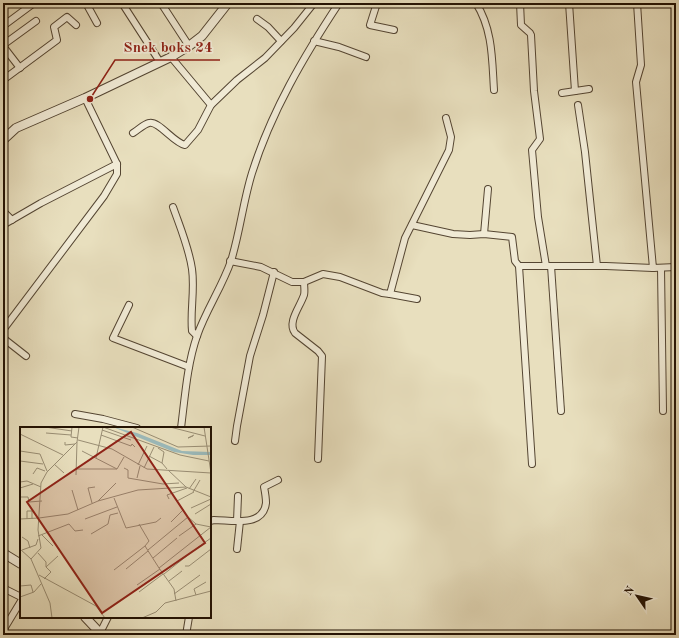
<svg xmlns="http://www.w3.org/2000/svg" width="679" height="638" viewBox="0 0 679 638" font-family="'Old Standard TT',serif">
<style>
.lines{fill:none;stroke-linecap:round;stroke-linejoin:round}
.minor-casing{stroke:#544532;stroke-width:8}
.tertiary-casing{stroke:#544532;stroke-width:10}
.minor{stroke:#f0ead5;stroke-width:6}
.tertiary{stroke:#f0ead5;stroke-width:8}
.inset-road{fill:none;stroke:#998d73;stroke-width:1}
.view{fill:#8f2418;fill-opacity:0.15;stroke:#8f2418;stroke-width:2}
.inset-edge{fill:none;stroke:#231203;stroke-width:2}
.leader{fill:none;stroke:#8f2418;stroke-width:1.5}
.callout-dot{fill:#8f2418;stroke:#f0ead5;stroke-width:1.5}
.callout-label{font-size:15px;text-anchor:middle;font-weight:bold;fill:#8f2418;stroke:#f0ead5;stroke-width:3.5;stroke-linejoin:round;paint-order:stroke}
</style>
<rect width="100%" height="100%" fill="#e8dfbe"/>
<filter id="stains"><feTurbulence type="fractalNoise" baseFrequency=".005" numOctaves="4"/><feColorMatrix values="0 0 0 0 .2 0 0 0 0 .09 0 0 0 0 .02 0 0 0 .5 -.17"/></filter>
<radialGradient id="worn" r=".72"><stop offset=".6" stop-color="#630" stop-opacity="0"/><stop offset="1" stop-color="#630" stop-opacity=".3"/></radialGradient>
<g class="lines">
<defs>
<g id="minor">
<polyline points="86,3 97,23"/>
<polyline points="122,3 160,62"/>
<polyline points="161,3 189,46"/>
<polyline points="377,3 370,25 394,30"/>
<path d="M476 3C493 30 492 60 494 90"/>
<polyline points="520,3 521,25 530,33 531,35 534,91 540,139 532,150 538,217 546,266"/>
<polyline points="569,3 575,91"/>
<polyline points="637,3 641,65 636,82 653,268 676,267"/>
<polyline points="257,19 268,27 281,41"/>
<polyline points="3,26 34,3"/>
<polyline points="314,41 339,47 366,57"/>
<polyline points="3,45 36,21"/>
<polyline points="3,46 20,68"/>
<polyline points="171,57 211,105"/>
<polyline points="3,80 57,40 54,27 67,17 76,25"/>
<polyline points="562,93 589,89"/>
<polyline points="578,105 585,152 597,266"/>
<path d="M133 133C138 130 144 124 149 123 158 120 174 143 185 145L198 130 211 105 237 80 265 58 294 28 314 3"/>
<path d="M173 207C180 227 189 248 192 269 195 290 190 311 192 331L197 336"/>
<polyline points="3,211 12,220"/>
<polyline points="3,225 41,203 117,164 85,98"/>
<polyline points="412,225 453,234 470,235 484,234 512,237 515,261 519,266 606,266 653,268"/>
<polyline points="484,234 488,189"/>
<polyline points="230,261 261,267 292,282 304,282 323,274 340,277 382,293 390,294 405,238 449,150 451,137 446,118"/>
<polyline points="519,266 532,464"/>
<polyline points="551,266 561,411"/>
<polyline points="661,268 663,411"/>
<path d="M304 282C304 286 305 291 304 295 300 307 287 322 295 333L318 351 322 356 318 459"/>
<polyline points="390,294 417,299"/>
<polyline points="129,305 113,338 189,367"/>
<polyline points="3,330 104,196 117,174 117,164"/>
<polyline points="3,338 26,356"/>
<polyline points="75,414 103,419 137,428"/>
<path d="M181 428C185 397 187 365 197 336 206 310 222 287 231 261 240 232 243 202 252 173 271 112 304 56 339 3"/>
<polyline points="235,441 237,426 250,356 263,315 274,272"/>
<path d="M210 521 214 520C231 520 263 528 266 503 266 498 265 492 264 487L278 480"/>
<polyline points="237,521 238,496"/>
<polyline points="237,549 240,521"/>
<polyline points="3,588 21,597"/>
<polyline points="3,628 4,629 21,601"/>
<polyline points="100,633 108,617"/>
<polyline points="186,635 189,617"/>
</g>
<g id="tertiary">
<polyline points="3,140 16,128 85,98 171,57 189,46 202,36 228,3"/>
<polyline points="3,553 21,564"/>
<polyline points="85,617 102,635"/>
</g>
</defs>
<use href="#minor" class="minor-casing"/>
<use href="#tertiary" class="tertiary-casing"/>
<use href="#minor" class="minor"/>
<use href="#tertiary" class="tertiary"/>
</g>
<g transform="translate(20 427)">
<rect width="191" height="191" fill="#e8dfbe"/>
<path d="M93 0 117 6 162 24 191 25V28H173L154 25Z" fill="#9bbabb"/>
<path class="inset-road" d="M25 0 52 4M52 0 51 10 58 11M83 0 160 28 189 34M112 0 158 20 191 19M150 0 185 9M184 0 191 46M82 3 111 13M26 6 51 8M0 7 43 28M81 8 111 19 112 17 115 20M173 9 168 11 174 8M58 13 92 22 127 42 191 46M45 15V18L55 17M138 21 144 25 142 36 147 42M0 24 20 27 27 44M62 24 97 42 104 30M129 29 142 36M76 31 83 0M0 34 23 37M34 37 44 46M118 38 127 19M104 41 108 43V51L143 57 159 56M124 41 134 20M56 42H97M148 43 166 60 191 70M13 47 17 41 25 44M56 48 57 15M117 51 120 39M0 55 7 54 21 60M0 61 13 57M169 62 176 52M52 63 58 83M173 65 180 53M0 70H8L9 75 22 74M94 71 106 101 136 95 141 91M149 72 147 68 167 61M78 74 96 56M72 76 68 61 75 60M171 81 191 72M175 87 191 77M19 91 48 87 78 74 118 63 166 60M0 92 19 91M7 92V84H12V92M65 92 97 80M151 95 163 83 157 74 174 65M119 97 129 114 125 119 139 141M71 107 88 97 90 88 98 86M22 108 33 119M18 109 49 97 55 104 63 103M159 109 176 97M2 110 8 114 10 121M177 121 191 111M0 122 11 132M2 123 16 118 18 112M128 123 168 90 176 97 191 100M18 126 26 135V140M133 131 157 111M165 139H169L191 122M106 142 128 124M94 143 125 119M144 147 173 124M19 148 76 179 85 191M24 152 31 145 26 140 38 129M149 154 162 144M117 158 140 142M0 159 11 158 13 165M119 165 143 147M154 167 180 148M176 168 174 162 186 155M0 170 14 165 21 157M156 174 154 162 139 141 191 100M32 191 30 176 11 132 21 121 18 103 21 56 27 45 57 15 59 0M122 191 136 185 145 176 191 164"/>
<path class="view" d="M111 5 185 116 82 186 7 75Z"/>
<rect width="191" height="191" class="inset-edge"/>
</g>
<path class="leader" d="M90 99L115 60H220"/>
<circle class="callout-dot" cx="90" cy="99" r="4"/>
<g class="callout-label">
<text x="168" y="52">Snek boks 24</text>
</g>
<rect width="679" height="638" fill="none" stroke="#e8dfbe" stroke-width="16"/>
<rect x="4" y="4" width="671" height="630" fill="none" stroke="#231203" stroke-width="2"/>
<rect x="8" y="8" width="663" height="622" fill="none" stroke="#231203"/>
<g transform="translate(637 596) rotate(304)" stroke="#f0ead5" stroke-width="3" paint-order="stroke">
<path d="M0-3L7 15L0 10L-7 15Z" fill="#231203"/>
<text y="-6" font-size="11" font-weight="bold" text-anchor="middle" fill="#231203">N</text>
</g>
<rect width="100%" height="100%" filter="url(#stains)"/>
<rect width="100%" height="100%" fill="url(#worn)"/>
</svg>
